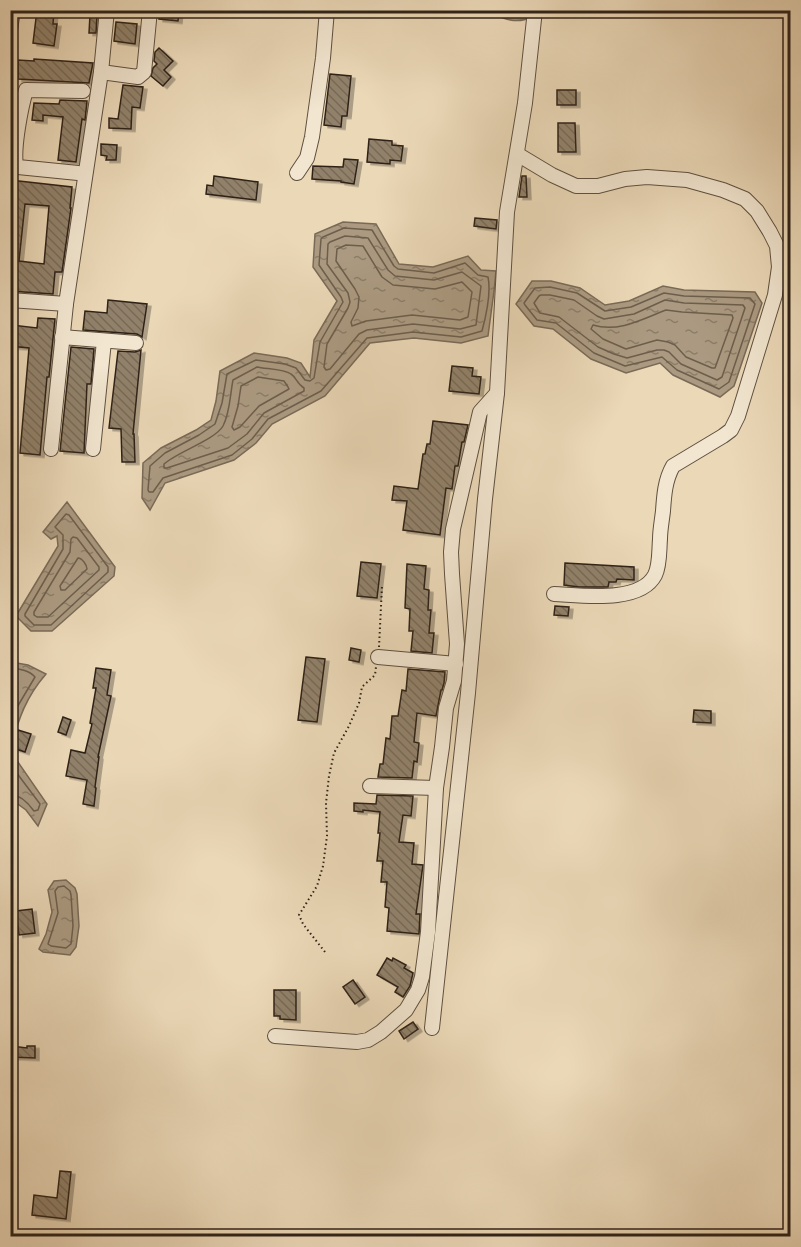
<svg xmlns="http://www.w3.org/2000/svg" width="801" height="1247" viewBox="0 0 801 1247" font-family="'IM FELL English',serif">
<style>
.water{fill:url(#water-ripples);stroke:#796a57;stroke-width:1.5}
.lines{fill:none;stroke-linecap:round;stroke-linejoin:round}
.shore{stroke:#6d5e4c;stroke-width:1.5}
.building{fill:url(#building-back-hatch);stroke:#2f2218;stroke-width:1.5;fill-rule:evenodd;filter:url(#shadow)}
.minor-casing{stroke:#5e5040;stroke-width:16}
.path{stroke:#2f2218;stroke-width:2;stroke-dasharray:1.5 3;stroke-linecap:butt}
.minor{stroke:#f2e6d0;stroke-width:14}
</style>
<defs>
<pattern id="water-ripples" width="26" height="14" patternUnits="userSpaceOnUse" patternTransform="scale(1.5)"><rect width="26" height="14" fill="#ab9a81"/><path d="M2 4q2-2 4 0t4 0M15 11q2-2 4 0t4 0" fill="none" stroke="#8c7d69"/></pattern>
<pattern id="building-back-hatch" width="6" height="6" patternUnits="userSpaceOnUse" patternTransform="scale(1.5)"><rect width="6" height="6" fill="#91816b"/><path d="M-1 5l2 2M0 0l6 6M5-1l2 2" fill="none" stroke="#776957"/></pattern>
<filter id="shadow"><feDropShadow dx="4" dy="2.5" stdDeviation="0" flood-color="#0004"/></filter>
</defs>
<rect width="100%" height="100%" fill="#ebd8b7"/>
<filter id="stains"><feTurbulence type="fractalNoise" baseFrequency=".00333" numOctaves="4"/><feColorMatrix values="0 0 0 0 .2 0 0 0 0 .09 0 0 0 0 .02 0 0 0 .5 -.17"/></filter>
<radialGradient id="worn" r=".72"><stop offset=".6" stop-color="#630" stop-opacity="0"/><stop offset="1" stop-color="#630" stop-opacity=".3"/></radialGradient>
<g class="water">
<path d="M486 11H533L532 17C515 25 502 18 486 11Z"/>
<polygon points="343,222 376,224 399,264 433,267 468,256 481,270 496,271 494,291 488,336 461,343 414,338 370,343 325,396 272,424 256,443 234,460 165,483 150,510 142,498 143,463 161,448 196,430 211,420 216,401 220,371 254,353 287,358 301,363 310,377 314,340 337,301 313,267 315,234"/>
<polygon points="532,281 551,281 580,288 605,305 629,301 663,286 684,290 755,292 762,303 734,386 720,397 673,375 660,363 626,373 591,359 553,329 534,326 516,304"/>
<polygon points="67,502 115,567 114,576 52,631 31,631 16,616 58,546 57,536 51,539 43,532"/>
<path d="M11 662 28 665 46 674C26 697 19 718 11 746Z"/>
<polygon points="11,752 47,804 38,826 26,810 11,799"/>
<polygon points="66,880 75,888 77,894 79,926 76,947 70,955 43,952 39,949 46,934 52,912 48,890 54,881"/>
</g>
<g class="lines">
<g class="shore">
<path d="M344 228 372 230 394 266 398 269 434 273 465 263 478 275 488 277C491 291 486 316 482 331L461 337 413 332 367 338 321 391 268 419 252 439 232 455 163 478 153 492H149L148 490 150 466 165 453 199 435 215 424 222 403 227 374 256 360 285 364 296 368 305 380 310 381 314 378 320 342 343 302 341 297 319 265 321 239 323 237Z"/>
<polygon points="345,236 368,238 388,270 395,276 434,280 462,272 481,286 476,325 460,329 413,324 367,330 359,334 330,369 326,370 324,367 327,344 348,308 350,302 348,293 327,264 328,244 330,242"/>
<polygon points="346,245 363,246 382,277 393,285 435,289 462,282 472,292 468,317 460,320 412,315 366,321 352,326 351,322 358,308 359,297 355,289 336,261 337,249"/>
<polygon points="550,287 577,293 605,311 631,307 664,293 684,296 750,298 755,304 729,382 719,389 677,370 662,357 625,366 594,353 556,323 537,320 525,305 524,303 535,288"/>
<polygon points="541,295 550,295 574,300 597,316 604,319 634,314 665,300 684,303 743,305 745,308 722,377 717,380 681,364 669,352 664,350 657,350 627,358 614,354 598,347 559,317 540,313 534,303 539,296"/>
<path d="M666 310 682 312 732 315 733 318 715 368H712L686 357 675 345 668 342 657 340 626 349 603 339 591 329 593 325C618 333 643 319 666 310Z"/>
<path d="M257 367C265 369 284 369 291 374 296 377 297 384 304 388V391L264 413 247 434 228 448 167 468H164V464C177 452 215 440 223 426 230 413 230 395 233 380Z"/>
<polygon points="258,377 284,381 288,387 289,389 259,406 240,427 234,430 232,427 238,406 241,386"/>
<polygon points="66,514 69,515 108,567 108,572 51,625 34,625 25,616 25,614 63,549 63,535 55,527"/>
<polygon points="73,537 77,538 99,567 99,570 48,617 37,617 34,615 34,612 70,552 71,539"/>
<path d="M78 558C82 558 87 565 87 569L65 590H61L60 586Z"/>
<path d="M10 668C19 669 29 670 35 677L16 709 10 726"/>
<path d="M10 764 40 804 38 810 34 811C29 804 20 795 10 794"/>
<polygon points="64,886 70,891 71,895 73,926 71,944 66,948 51,946 48,944 58,913 55,891 58,887"/>
</g>
</g>
<g class="building">
<polygon points="37,10 54,10 53,24 57,24 54,46 33,43"/>
<polygon points="160,10 179,10 178,21 159,19"/>
<polygon points="90,15 97,15 96,33 89,33"/>
<polygon points="116,22 137,24 135,44 114,41"/>
<polygon points="159,48 173,61 164,70 171,77 163,86 151,76 153,68 157,64 154,61 155,52"/>
<polygon points="34,59 93,63 89,83 18,79 18,60 34,61"/>
<polygon points="330,74 351,76 347,116 342,116 341,127 324,125"/>
<polygon points="123,85 143,87 140,108 132,107 131,129 109,128 109,118 118,119"/>
<rect x="557" y="90" width="19" height="15"/>
<polygon points="60,100 87,101 85,120 82,119 76,162 58,160 63,117 43,115 43,121 32,120 34,103 59,104"/>
<polygon points="558,123 575,123 576,152 558,152"/>
<polygon points="369,139 392,141 392,145 403,146 401,161 390,160 390,164 367,162"/>
<polygon points="101,144 117,145 116,160 106,160 107,156 101,155"/>
<polygon points="344,159 358,160 354,184 341,182 341,181 312,179 313,166 343,167"/>
<polygon points="214,176 258,182 256,200 206,194 207,185 213,186"/>
<polygon points="522,176 526,176 527,197 519,197"/>
<path d="M10 180 72 187 70 208H71L62 272H55L53 294 10 291ZM25 204 49 206 44 264 19 261Z"/>
<polygon points="475,218 497,220 496,229 474,226"/>
<polygon points="108,300 147,304 142,337 137,334 83,330 85,311 107,313"/>
<polygon points="38,318 55,319 49,377 47,377 40,455 20,453 29,348 10,346 12,325 37,328"/>
<polygon points="71,347 94,349 91,384 87,384 84,453 60,451"/>
<polygon points="141,350 133,434 134,434 135,462 122,462 121,429 109,428 118,351 135,352"/>
<polygon points="452,366 473,368 472,376 481,377 479,394 449,391"/>
<polygon points="433,421 468,425 464,442 462,442 458,466 455,466 452,489 446,488 440,535 403,530 407,501 392,500 394,486 418,489 423,454 425,454 427,444 430,444"/>
<polygon points="361,562 381,564 377,598 357,596"/>
<polygon points="565,563 634,567 634,580 617,579 616,582 609,582 608,587 579,587 564,585"/>
<polygon points="407,564 426,566 424,589 429,590 428,610 431,610 429,633 434,633 432,653 411,651 413,631 409,631 410,609 405,608"/>
<polygon points="555,606 569,607 568,616 554,615"/>
<polygon points="351,648 361,650 359,662 349,660"/>
<polygon points="306,657 325,659 317,722 298,720"/>
<polygon points="96,668 111,670 107,695 111,696 98,757 99,757 95,787 96,788 94,806 83,804 87,780 66,776 71,750 85,753 92,724 90,723 96,688 93,688"/>
<polygon points="408,669 445,672 444,683 442,690 441,690 436,716 417,713 414,742 419,743 417,762 414,761 412,778 378,777 380,764 383,764 386,738 390,739 392,716 398,716 402,690 406,691"/>
<polygon points="694,710 711,711 711,723 693,722"/>
<polygon points="63,717 71,720 66,735 58,732"/>
<polygon points="18,730 31,734 25,752 13,748"/>
<polygon points="377,795 413,796 411,816 403,815 399,842 414,843 412,864 423,865 416,914 420,914 419,934 387,931 389,908 385,907 387,882 381,882 383,861 377,861 380,833 378,833 380,812 363,810 363,812 354,811 354,803 376,804"/>
<polygon points="32,909 35,933 19,935 16,911"/>
<polygon points="387,958 392,961 393,958 406,965 404,968 413,973 410,986 403,997 395,992 398,987 377,975"/>
<polygon points="353,980 365,997 355,1004 343,987"/>
<polygon points="274,990 296,990 296,1020 280,1019 280,1016 274,1016"/>
<polygon points="413,1022 418,1029 404,1039 399,1031"/>
<polygon points="11,1046 27,1048 27,1046 35,1046 35,1058 10,1057"/>
<polygon points="60,1171 71,1172 66,1219 32,1215 34,1195 57,1198"/>
</g>
<g class="lines">
<defs>
<g id="minor">
<polyline points="10,30 13,10"/>
<polyline points="101,72 138,77 144,72 150,10"/>
<path d="M517 154 552 175 576 186H598L625 179 647 177 687 180 723 190 745 199 757 211 770 232 777 246 779 267 775 295 738 416 731 430 723 436 673 466C665 480 664 496 663 511 662 520 660 530 660 539 659 551 660 565 655 575 640 604 580 595 554 594"/>
<path d="M78 173 18 167 16 165C13 148 21 107 26 90L83 91"/>
<polyline points="297,173 307,158 312,137 323,58 327,10"/>
<polyline points="10,300 66,304"/>
<polyline points="62,337 136,343"/>
<polyline points="51,449 66,304 101,72 107,10"/>
<polyline points="93,449 104,341"/>
<polyline points="378,657 456,664"/>
<polyline points="370,786 436,788"/>
<polyline points="432,1028 468,693 485,499 497,393 507,212 525,103 535,10"/>
<polyline points="275,1036 357,1042 368,1040 381,1032 406,1010 418,990 422,977 428,932 436,788 442,747 446,708 454,681 457,644 452,574 451,552 453,529 480,412 497,393"/>
</g>
</defs>
<use href="#minor" class="minor-casing"/>
<g class="path">
<polyline points="379,647 382,586"/>
<polyline points="325,952 303,924 299,915 317,886 323,866 327,836 326,803 329,776 334,753 349,726 359,703 362,687 375,675 376,667"/>
</g>
<use href="#minor" class="minor"/>
</g>
<rect width="801" height="1247" fill="none" stroke="#ebd8b7" stroke-width="36"/>
<rect x="12" y="12" width="777" height="1223" fill="none" stroke="#2f2218" stroke-width="3"/>
<rect x="18" y="18" width="765" height="1211" fill="none" stroke="#2f2218" stroke-width="1.5"/>
<rect width="100%" height="100%" filter="url(#stains)"/>
<rect width="100%" height="100%" fill="url(#worn)"/>
</svg>
